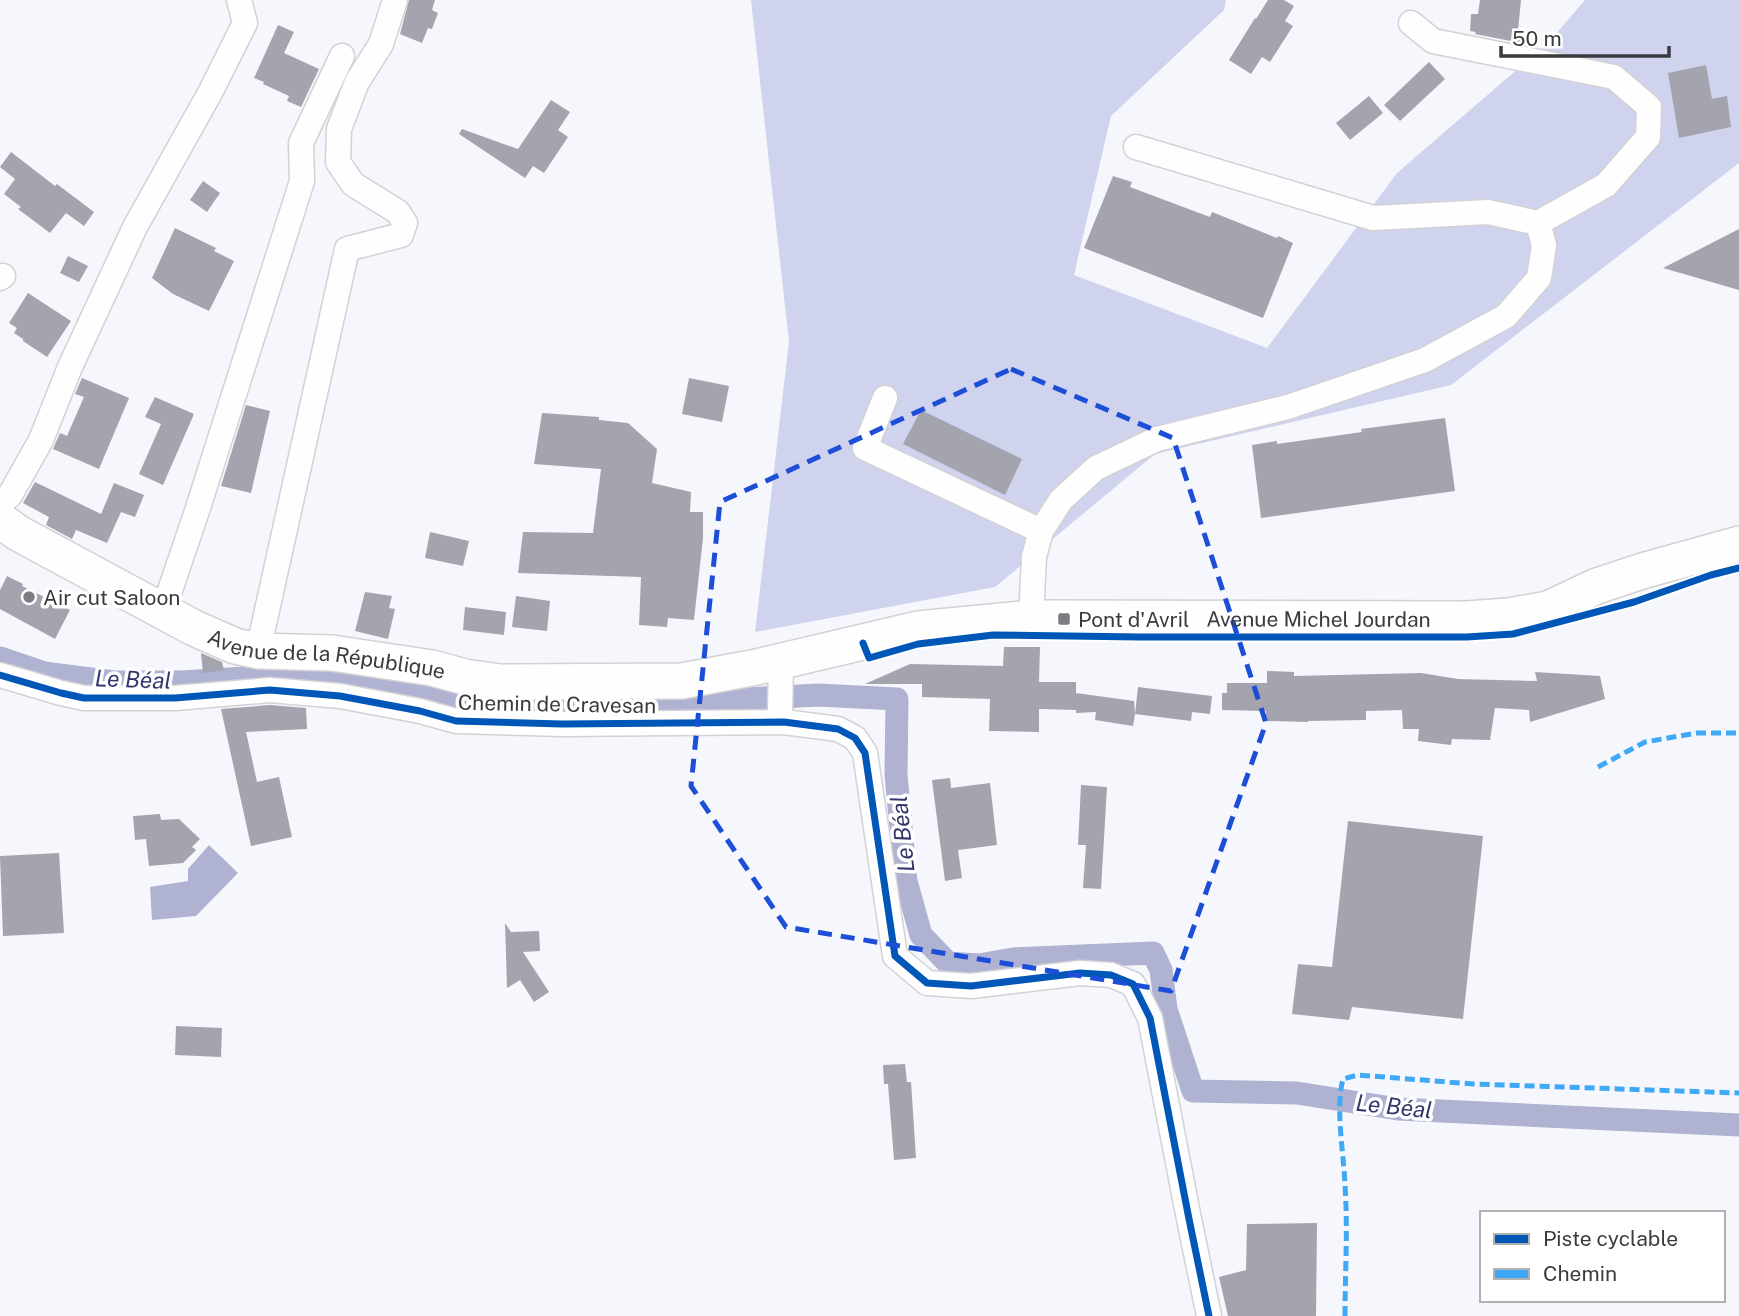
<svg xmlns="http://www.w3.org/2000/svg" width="1739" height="1316" viewBox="0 0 1739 1316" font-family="'Public Sans',sans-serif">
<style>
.forest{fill:#d0d3ed}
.water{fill:#afb2d1}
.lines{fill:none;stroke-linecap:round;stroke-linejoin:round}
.canal{stroke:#afb2d1;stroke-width:23}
.building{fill:#a4a4ae}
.street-casing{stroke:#d2d2d6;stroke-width:27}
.secondary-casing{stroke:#d2d2d6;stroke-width:38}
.street{stroke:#fefeff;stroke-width:24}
.secondary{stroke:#fefeff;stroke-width:35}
.quiet{stroke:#3fa9f5;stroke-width:5;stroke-dasharray:10 5;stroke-linecap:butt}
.cycleway-casing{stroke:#fff;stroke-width:11}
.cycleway{stroke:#0057b8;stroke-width:7}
.marked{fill:none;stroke:#1d4ed8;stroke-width:5;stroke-dasharray:14 9;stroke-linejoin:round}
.poi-dot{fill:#7c7d80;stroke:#fff;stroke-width:2.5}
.labels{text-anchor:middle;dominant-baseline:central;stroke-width:7;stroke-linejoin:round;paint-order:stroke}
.poi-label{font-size:21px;fill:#3a3b3e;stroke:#fff;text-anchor:start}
.street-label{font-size:21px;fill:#3a3b3e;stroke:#fff}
.water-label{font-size:23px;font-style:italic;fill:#33356b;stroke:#fff}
</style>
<rect width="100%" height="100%" fill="#f6f7fc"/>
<polygon class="forest" points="751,0 1226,0 1224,10 1111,116 1074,275 1267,348 1397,173 1549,42 1585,0 1739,0 1739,163 1451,385 1155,454 995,587 755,632 789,342"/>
<polygon class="water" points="209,845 238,873 196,916 152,920 150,887 188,881 188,869"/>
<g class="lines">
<polyline class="canal" points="0,658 44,673 114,682 182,682 259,677 335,677 479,707 614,706 818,695 897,699 896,775 906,881 921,935 948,963 979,965 1013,959 1153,953 1161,970 1166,1009 1193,1091 1297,1093 1398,1109 1739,1125"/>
</g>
<g class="building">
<polygon points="409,0 435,0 432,10 438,13 432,29 428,28 422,43 400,34"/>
<polygon points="1268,0 1284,0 1294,6 1285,21 1293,26 1270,62 1262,57 1251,74 1229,60 1255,18 1256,19"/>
<polygon points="1480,0 1521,0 1518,31 1522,31 1521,43 1475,34 1476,32 1470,31 1471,14 1478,14"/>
<polygon points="278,25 294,32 284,53 319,69 301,107 287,101 289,96 263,84 264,82 254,78"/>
<polygon points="1429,62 1445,79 1400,121 1384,105"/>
<polygon points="1706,65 1712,99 1727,96 1731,127 1679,138 1668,73"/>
<polygon points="1369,96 1383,113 1350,140 1336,123"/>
<polygon points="551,100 570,112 558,130 568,137 544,173 533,166 525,178 459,134 462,129 518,149"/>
<polygon points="11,152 55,186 57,184 94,212 84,226 66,213 50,233 18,209 21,207 4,194 15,179 0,167"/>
<polygon points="1113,176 1132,182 1130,187 1210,217 1212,212 1277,238 1278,236 1293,243 1263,318 1084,248"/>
<polygon points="203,181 220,193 207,212 190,200"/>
<polygon points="175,228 216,248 214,251 234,261 209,311 173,294 152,278"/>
<polygon points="1739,229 1739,290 1663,268"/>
<polygon points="68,256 88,266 79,282 60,273"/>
<polygon points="28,293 71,321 47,357 23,341 23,339 14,333 17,328 9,323"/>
<polygon points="82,378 129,398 99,469 53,449 60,433 67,436 84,397 75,394"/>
<polygon points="689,378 729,386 722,422 682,414"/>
<polygon points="155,397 194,414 163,485 139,474 161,424 145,417"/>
<polygon points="246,405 270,411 251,493 221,486"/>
<polygon points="921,410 1022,459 1005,495 903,444"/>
<polygon points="542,413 599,417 599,420 628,423 657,449 652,483 691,492 690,512 703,512 703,538 694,620 668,618 667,627 639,625 641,577 518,573 523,532 593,533 601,469 534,464"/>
<polygon points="1445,418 1455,491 1261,518 1252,445 1277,441 1277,444 1362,432 1361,429"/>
<polygon points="35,482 101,514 114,483 144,495 135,517 121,512 107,543 76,530 72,539 46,525 49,517 23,503"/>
<polygon points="430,532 469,541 463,566 425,558"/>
<polygon points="7,576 23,584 22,586 70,610 55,639 0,609 0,590"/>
<polygon points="365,592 392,596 389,608 395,609 388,639 355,631"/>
<polygon points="516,596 550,601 547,631 512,627"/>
<polygon points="465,607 506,612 504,635 463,630"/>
<polygon points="1004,647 1040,647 1039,682 1076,682 1076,693 1134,701 1135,714 1138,687 1212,696 1210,714 1192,712 1191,721 1135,714 1133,726 1095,720 1096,712 1076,713 1076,710 1039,709 1039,732 989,731 990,699 922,697 922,684 865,684 910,664 1003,666"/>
<polygon points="201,653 222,662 224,670 203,673"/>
<polygon points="1267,671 1294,672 1294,676 1421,673 1458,679 1537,681 1535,672 1600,676 1605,699 1530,722 1529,710 1495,708 1490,740 1452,739 1451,745 1418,741 1419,729 1403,729 1402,710 1366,711 1366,720 1308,721 1308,722 1266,721 1266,711 1222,710 1222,693 1227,693 1227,683 1267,683"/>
<polygon points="270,705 306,708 307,729 246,732 257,782 279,777 292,837 251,846 221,709"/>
<polygon points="950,778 951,788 990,783 997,845 958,850 962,878 945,881 932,780"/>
<polygon points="1081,785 1107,787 1101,889 1083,888 1086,845 1078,845"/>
<polygon points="160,814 161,820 179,819 200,839 192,847 196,850 183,863 149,866 146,839 135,840 133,816"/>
<polygon points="1348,821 1483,836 1463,1019 1352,1007 1349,1020 1292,1014 1298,964 1332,967"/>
<polygon points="59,853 64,933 3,936 0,856"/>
<polygon points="505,923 511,932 539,931 540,951 523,952 549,992 534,1002 520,980 507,988"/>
<polygon points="176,1026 222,1028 221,1057 175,1055"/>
<polygon points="905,1064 907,1082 911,1082 916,1158 894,1160 888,1084 884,1084 883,1065"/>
<polygon points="1317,1223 1316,1316 1228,1316 1219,1277 1246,1270 1247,1224"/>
</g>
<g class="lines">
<defs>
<g id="street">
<polyline points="1411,23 1433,41 1614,77 1649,107 1648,137 1606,185 1538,223"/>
<polyline points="0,278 3,276"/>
<polyline points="885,398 865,448 1041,531"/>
<polyline points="0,504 10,495 41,440 70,367 135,227 211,91 245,23 239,0"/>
<polyline points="163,611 197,511 302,181 301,143 342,56"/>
<polyline points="1031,618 1034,557 1041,531 1061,500 1096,468 1157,439 1288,407 1425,360 1506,316 1539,278 1544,245 1538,223 1488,212 1373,218 1136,147"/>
<polyline points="258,651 347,249 401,235 405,223 398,212 353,184 338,162 339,129 357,82 381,44 395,0"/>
<polyline points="781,661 780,712 784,722"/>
<polyline points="0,675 61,693 84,698 175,698 270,690 340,696 420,711 456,721 562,724 784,722 838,729 855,738 865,753 895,956 927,983 971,986 1080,973 1111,975 1133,984 1150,1018 1189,1219 1209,1316"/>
</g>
<g id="secondary">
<path id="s1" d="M0 520 18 533 194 628 235 646 258 651 332 653 432 668 465 677 500 682 682 681 757 667 918 629 1031 618 1467 619 1508 616 1548 609 1597 586 1642 571 1739 544"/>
</g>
</defs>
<use href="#street" class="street-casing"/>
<use href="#secondary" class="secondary-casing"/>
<use href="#street" class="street"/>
<use href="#secondary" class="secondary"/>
<g class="quiet">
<polyline points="1598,767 1645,742 1697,733 1739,733"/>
<path d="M1345 1316C1345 1273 1348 1229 1345 1186 1344 1154 1335 1109 1343 1079L1358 1075 1473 1084 1739 1093"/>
</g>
<defs>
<g id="cycleway">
<polyline points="863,643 869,658 918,644 993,635 1139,637 1467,637 1513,634 1634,602 1711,575 1739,568"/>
<polyline points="0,675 61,693 84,698 175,698 270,690 340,696 420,711 456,721 562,724 784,722 838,729 855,738 865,753 895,956 927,983 971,986 1080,973 1111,975 1133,984 1150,1018 1189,1219 1209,1316"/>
</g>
</defs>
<use href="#cycleway" class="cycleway-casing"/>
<use href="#cycleway" class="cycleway"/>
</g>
<path class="marked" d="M1011 369 1173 438 1266 723 1171 991 786 927 691 786 720 502Z"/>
<g class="poi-dot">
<circle cx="29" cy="597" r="7"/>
<rect x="1057" y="612" width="14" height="14" rx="3.5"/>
</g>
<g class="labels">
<g class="poi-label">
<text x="43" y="597">Air cut Saloon</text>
<text x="1078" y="619">Pont d'Avril</text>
</g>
<g class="street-label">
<text stroke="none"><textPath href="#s1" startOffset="1360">Avenue Michel Jourdan</textPath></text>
<text stroke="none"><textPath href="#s1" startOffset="359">Avenue de la République</textPath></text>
<text transform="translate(557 704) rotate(1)">Chemin de Cravesan</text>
</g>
<g class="water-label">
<text transform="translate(133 679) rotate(2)">Le Béal</text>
<text transform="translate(902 834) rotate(-96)">Le Béal</text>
<text transform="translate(1394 1106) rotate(6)">Le Béal</text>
</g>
</g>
<rect x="1480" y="1211" width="245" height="91" fill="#ffffff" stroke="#b0b1b2" stroke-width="2"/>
<rect x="1494" y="1234" width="35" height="10" fill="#0057b8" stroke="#b0b1b2" stroke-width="2"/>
<text x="1543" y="1246" font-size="21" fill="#3a3b3e">Piste cyclable</text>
<rect x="1494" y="1269" width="35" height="10" fill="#3fa9f5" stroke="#b0b1b2" stroke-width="2"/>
<text x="1543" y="1281" font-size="21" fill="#3a3b3e">Chemin</text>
<path d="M1501 46v10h168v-10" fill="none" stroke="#3a3b3e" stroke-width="3.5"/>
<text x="1512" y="46" font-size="21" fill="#3a3b3e" stroke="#ffffff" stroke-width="5" paint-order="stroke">50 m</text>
</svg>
